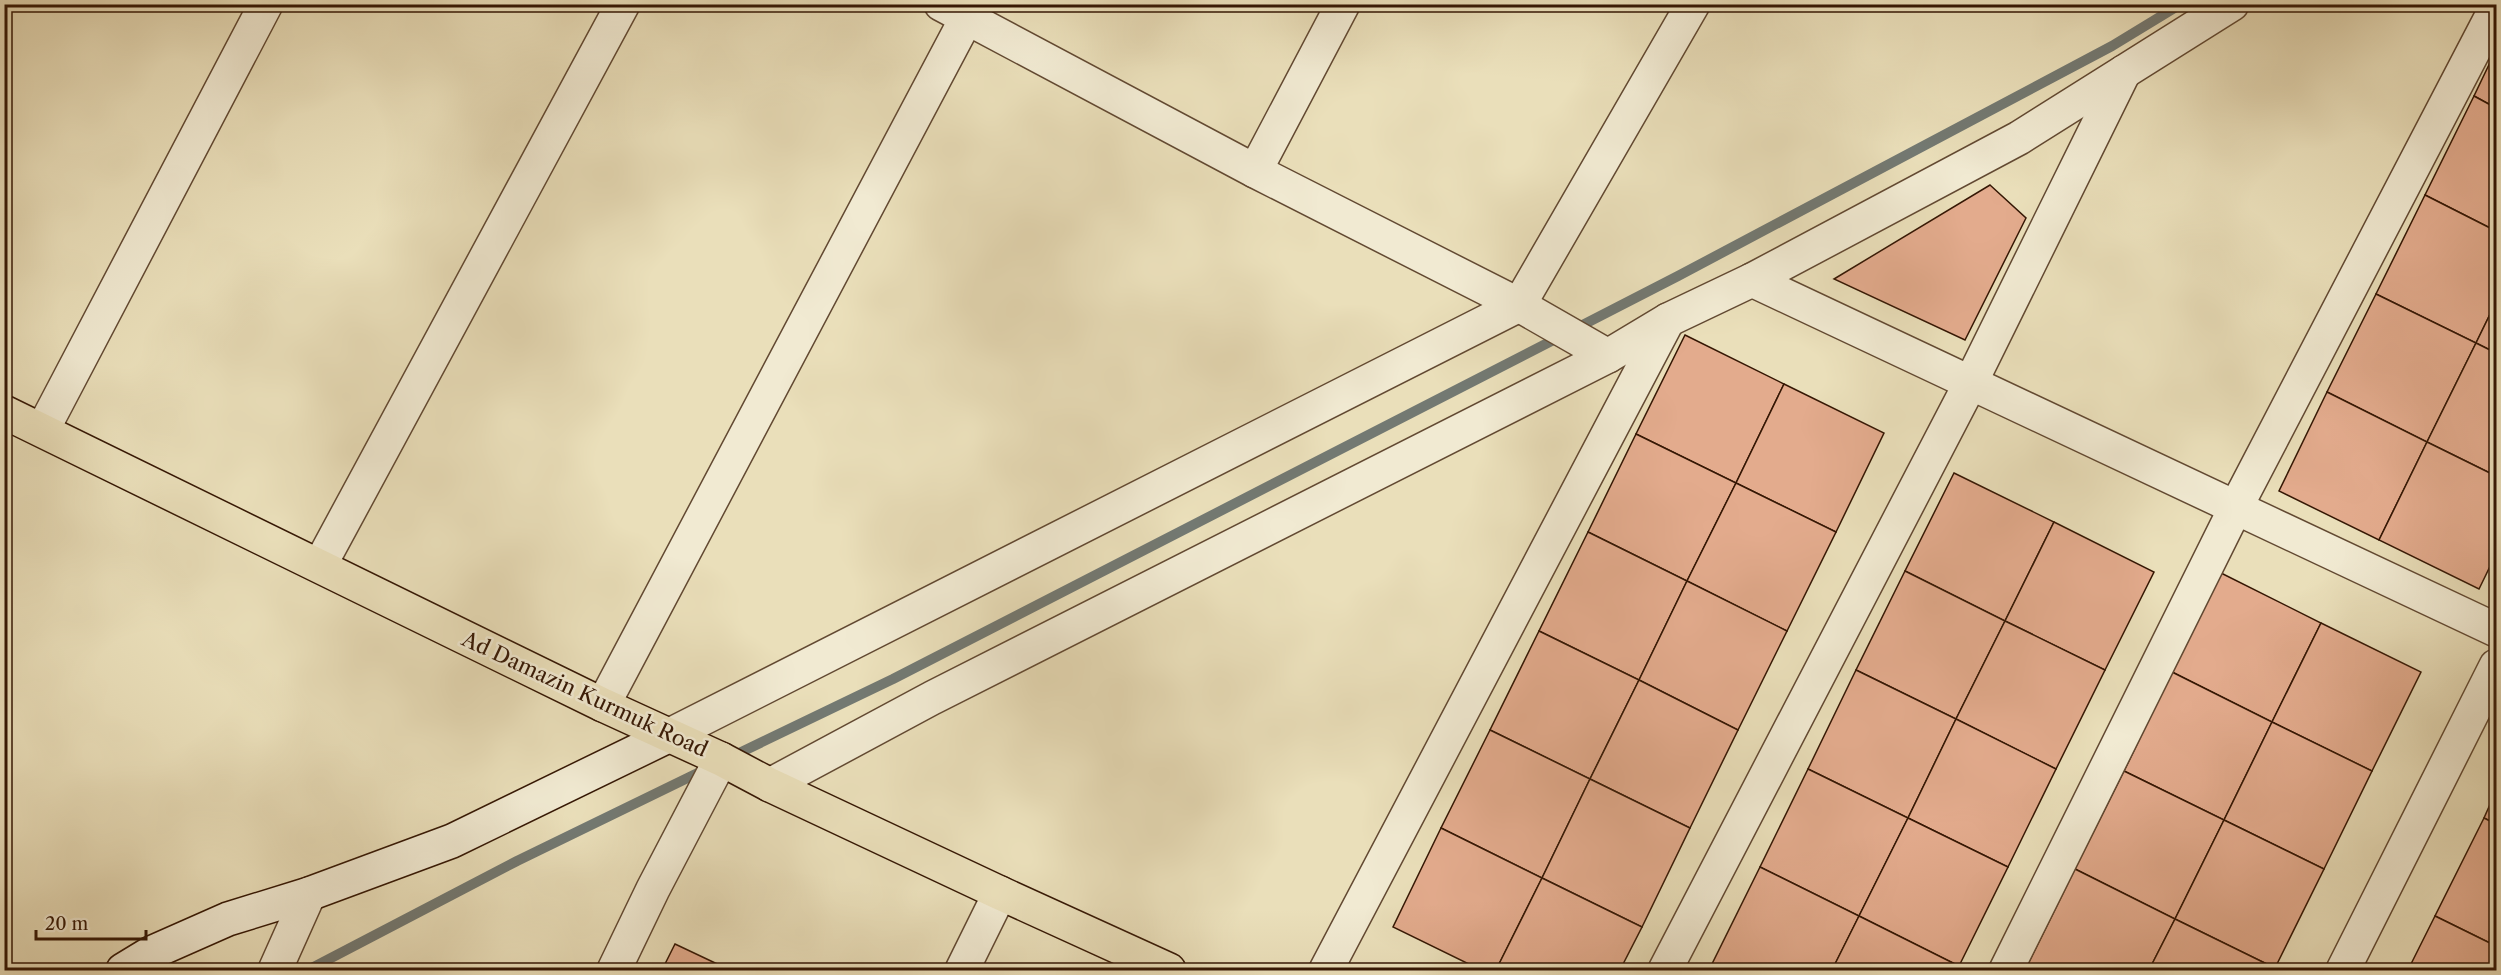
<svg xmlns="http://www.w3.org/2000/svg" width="2501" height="975" viewBox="0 0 2501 975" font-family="'Libre Caslon Text',serif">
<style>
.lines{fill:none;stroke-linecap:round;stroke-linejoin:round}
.stream{stroke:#737972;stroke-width:10}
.building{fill:#e3ab8d;stroke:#351704;stroke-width:1.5}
.street-casing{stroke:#624932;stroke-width:36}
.secondary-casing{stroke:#351704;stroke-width:36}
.highway-casing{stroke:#351704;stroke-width:36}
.street{stroke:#f1ead2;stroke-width:33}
.secondary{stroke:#f1ead2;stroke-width:33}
.highway{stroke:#eadfba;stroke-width:33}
.labels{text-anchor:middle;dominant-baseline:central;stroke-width:5;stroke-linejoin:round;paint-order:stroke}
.street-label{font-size:21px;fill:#351704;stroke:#f1ead2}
</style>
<rect width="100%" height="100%" fill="#eadfba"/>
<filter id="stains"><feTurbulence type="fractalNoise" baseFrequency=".00333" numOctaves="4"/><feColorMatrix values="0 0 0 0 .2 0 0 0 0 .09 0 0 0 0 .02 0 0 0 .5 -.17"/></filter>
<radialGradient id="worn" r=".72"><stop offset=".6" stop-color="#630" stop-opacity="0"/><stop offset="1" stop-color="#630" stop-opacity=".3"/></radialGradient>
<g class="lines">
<g class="stream">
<polyline points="731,757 893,679 1678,276 2112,46 2181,4"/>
<polyline points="308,970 517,861 706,769"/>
</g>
</g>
<g class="building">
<polygon points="2496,50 2496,108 2474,96"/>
<polygon points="2474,96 2496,108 2496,231 2425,195"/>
<polygon points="1990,185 2026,218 1965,340 1834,279"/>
<polygon points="2425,195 2496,231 2496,302 2476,343 2376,294"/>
<polygon points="2376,294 2476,343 2427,442 2327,392"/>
<polygon points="2496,302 2496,353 2476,343"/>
<polygon points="1685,335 1784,384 1736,483 1636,434"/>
<polygon points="2476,343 2496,353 2496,476 2427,442"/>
<polygon points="1784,384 1884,433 1836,532 1736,483"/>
<polygon points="2327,392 2427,442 2379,540 2279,491"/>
<polygon points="1636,434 1736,483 1687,581 1588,532"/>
<polygon points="2427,442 2496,476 2496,554 2479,589 2379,540"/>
<polygon points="1954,473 2054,522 2005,621 1905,571"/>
<polygon points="1736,483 1836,532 1787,631 1687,581"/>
<polygon points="2054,522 2154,572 2105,670 2005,621"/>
<polygon points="1588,532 1687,581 1639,680 1539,631"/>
<polygon points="1905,571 2005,621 1956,719 1856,670"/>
<polygon points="2221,573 2321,623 2272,722 2172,672"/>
<polygon points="1687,581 1787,631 1738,730 1639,680"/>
<polygon points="2005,621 2105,670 2056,769 1956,719"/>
<polygon points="2321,623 2421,672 2372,771 2272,722"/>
<polygon points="1539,631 1639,680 1590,779 1490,730"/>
<polygon points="1856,670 1956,719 1908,818 1808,769"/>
<polygon points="2172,672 2272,722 2224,820 2124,771"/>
<polygon points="1639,680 1738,730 1690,828 1590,779"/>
<polygon points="1956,719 2056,769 2008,867 1908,818"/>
<polygon points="2272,722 2372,771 2324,869 2224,820"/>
<polygon points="1490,730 1590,779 1542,878 1441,828"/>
<polygon points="1808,769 1908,818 1859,916 1760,867"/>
<polygon points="2124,771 2224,820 2175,919 2075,869"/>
<polygon points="1590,779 1690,828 1642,927 1542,878"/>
<polygon points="2496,791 2496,824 2484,818"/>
<polygon points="1908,818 2008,867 1959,966 1859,916"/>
<polygon points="2484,818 2496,824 2496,946 2435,916"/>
<polygon points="2224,820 2324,869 2275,968 2175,919"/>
<polygon points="1441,828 1542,878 1496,970 1481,970 1393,927"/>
<polygon points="1760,867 1859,916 1832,970 1720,970 1711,966"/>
<polygon points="2075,869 2175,919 2149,970 2031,970 2026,968"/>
<polygon points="1542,878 1642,927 1620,970 1496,970"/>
<polygon points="1859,916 1959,966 1957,970 1832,970"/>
<polygon points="2435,916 2496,946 2496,970 2408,970"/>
<polygon points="2175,919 2275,968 2274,970 2149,970"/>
<polygon points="675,944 730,970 662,970"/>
</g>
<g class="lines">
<defs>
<g id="street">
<polyline points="941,4 1255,171 1519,305 1608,356"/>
<polyline points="1255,171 1343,4"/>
<polyline points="1752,280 2496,630"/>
<polyline points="43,429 266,4"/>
<polyline points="320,565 623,4"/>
<polyline points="603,705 974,4"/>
<polyline points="670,735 1519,305 1693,4"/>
<polyline points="770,785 932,698 1608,356 1668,320 1752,280 2019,138 2232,4"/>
<polyline points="275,970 309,894"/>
<polyline points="614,970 653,889 721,759"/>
<polyline points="962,970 1000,893"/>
<polyline points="1326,970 1668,320"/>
<polyline points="1665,970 1970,384 2124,72"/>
<polyline points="2006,970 2236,507 2496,8"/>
<polyline points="2343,970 2496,666"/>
</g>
<polyline id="secondary" points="123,970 151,953 228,919 309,894 452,841 670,735"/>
<polyline id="highway" points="4,412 603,705 721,759 770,785 1000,893 1169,970"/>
</defs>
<use href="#street" class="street-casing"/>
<use href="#secondary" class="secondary-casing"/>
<use href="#highway" class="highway-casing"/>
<use href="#street" class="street"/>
<use href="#secondary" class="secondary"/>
<use href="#highway" class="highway"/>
</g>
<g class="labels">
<g class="street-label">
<text transform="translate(585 694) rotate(25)">Ad Damazin Kurmuk Road</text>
</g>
</g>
<rect width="2501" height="975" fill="none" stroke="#eadfba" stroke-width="24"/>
<rect x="6" y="6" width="2489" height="963" fill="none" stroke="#351704" stroke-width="3"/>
<rect x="12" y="12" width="2477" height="951" fill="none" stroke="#351704" stroke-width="1.5"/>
<path d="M36 930v9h110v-9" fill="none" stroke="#351704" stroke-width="3"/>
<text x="45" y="930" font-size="18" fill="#351704" stroke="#f1ead2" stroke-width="4.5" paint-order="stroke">20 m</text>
<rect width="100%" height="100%" filter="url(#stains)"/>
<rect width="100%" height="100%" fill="url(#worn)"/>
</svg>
